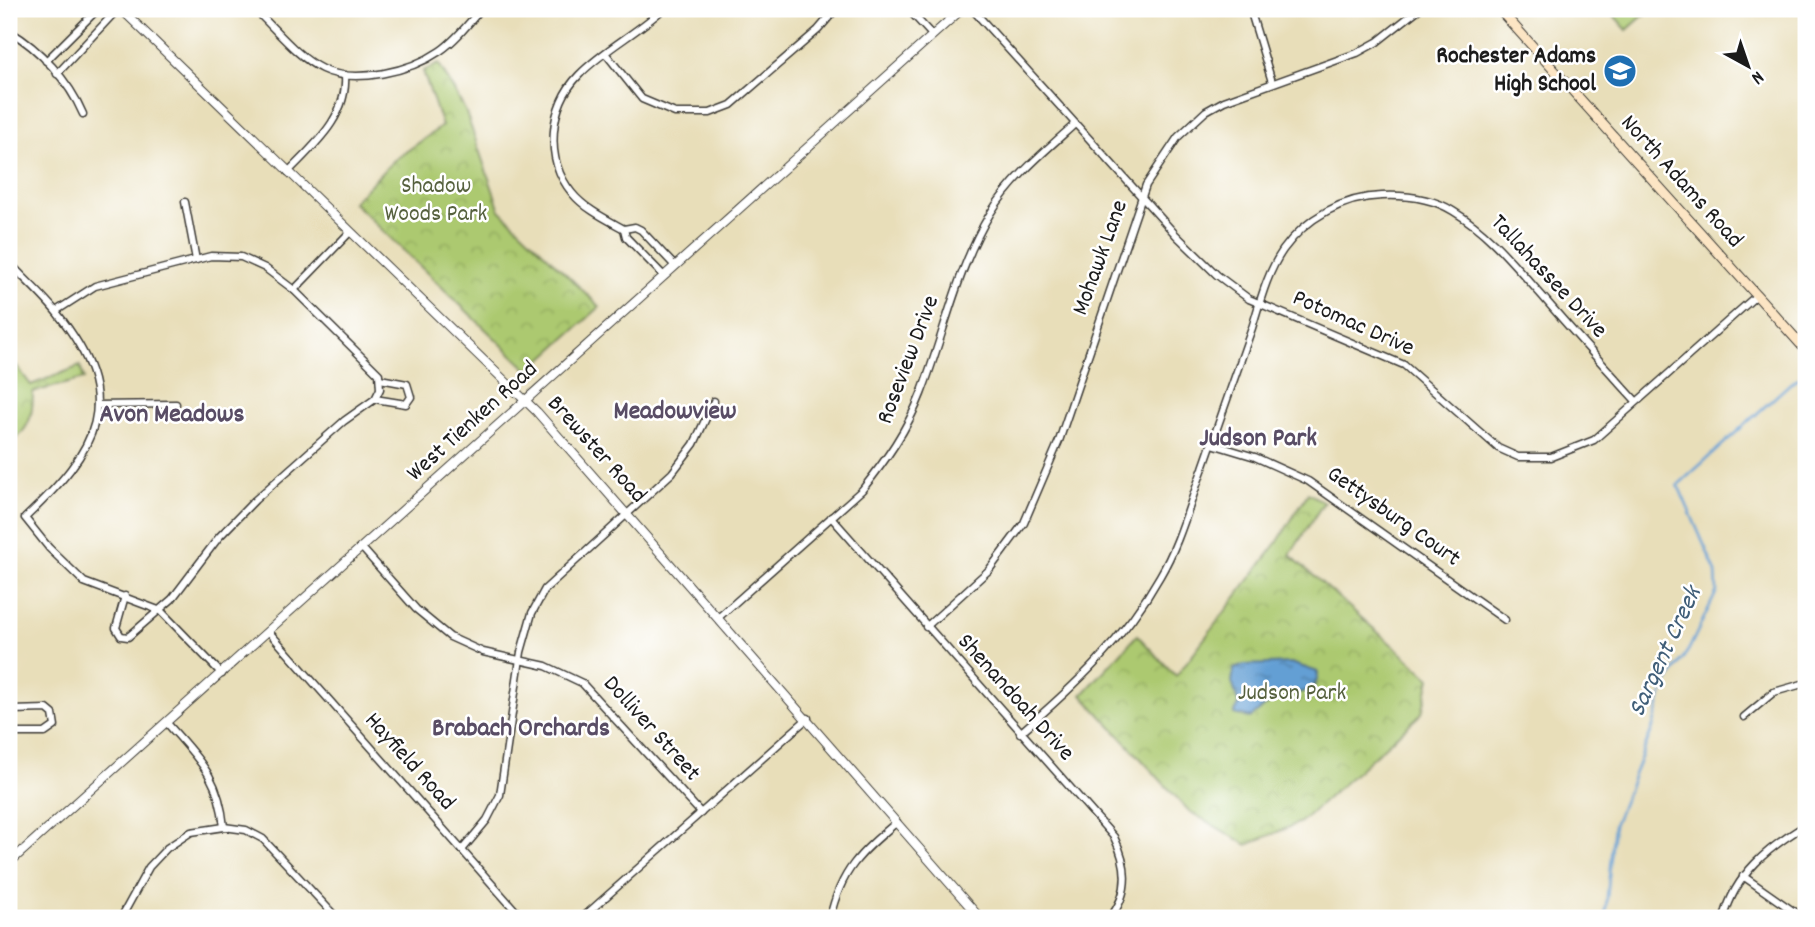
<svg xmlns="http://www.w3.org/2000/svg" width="1815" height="927" viewBox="0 0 1815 927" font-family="Dekko,sans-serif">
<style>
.grass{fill:#acc970;stroke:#647246;stroke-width:2}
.park{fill:url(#park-crowns);stroke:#647246;stroke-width:2}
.water{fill:url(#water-ripples);stroke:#405e78;stroke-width:2}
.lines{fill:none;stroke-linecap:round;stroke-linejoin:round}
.stream{stroke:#639fd4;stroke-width:2.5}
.minor-casing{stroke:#3b3934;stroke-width:9}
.tertiary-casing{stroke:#3b3934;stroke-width:10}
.secondary-casing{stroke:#3b3934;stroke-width:11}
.minor{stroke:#fff;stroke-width:6}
.tertiary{stroke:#fff;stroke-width:8}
.secondary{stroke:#fce5c4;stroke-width:9}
.labels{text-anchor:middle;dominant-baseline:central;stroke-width:5;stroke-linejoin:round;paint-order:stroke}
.poi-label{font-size:24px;font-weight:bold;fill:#1c1c1c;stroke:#fff;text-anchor:end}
.street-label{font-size:24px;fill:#1c1c1c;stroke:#fff}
.park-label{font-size:24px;fill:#56613e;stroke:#fff}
.neighbourhood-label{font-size:26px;font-weight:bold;fill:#594d65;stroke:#fff}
.water-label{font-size:26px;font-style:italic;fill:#405e78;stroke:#fff}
</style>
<defs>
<pattern id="park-crowns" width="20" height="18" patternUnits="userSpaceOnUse" patternTransform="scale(1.75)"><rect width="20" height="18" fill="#acc970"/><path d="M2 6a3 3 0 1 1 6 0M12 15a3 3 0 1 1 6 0" fill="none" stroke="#93ac60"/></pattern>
<pattern id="water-ripples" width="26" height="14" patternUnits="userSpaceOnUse" patternTransform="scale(1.75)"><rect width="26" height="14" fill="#639fd4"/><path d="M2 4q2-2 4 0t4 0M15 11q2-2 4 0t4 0" fill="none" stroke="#5181ab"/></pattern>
</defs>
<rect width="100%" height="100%" fill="#fff"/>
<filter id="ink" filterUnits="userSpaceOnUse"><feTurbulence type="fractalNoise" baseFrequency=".0143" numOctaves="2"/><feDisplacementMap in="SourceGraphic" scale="14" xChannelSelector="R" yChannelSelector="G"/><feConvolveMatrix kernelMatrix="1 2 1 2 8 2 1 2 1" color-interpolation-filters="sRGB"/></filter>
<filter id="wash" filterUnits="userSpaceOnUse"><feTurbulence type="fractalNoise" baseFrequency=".00686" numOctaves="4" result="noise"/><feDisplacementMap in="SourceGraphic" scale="28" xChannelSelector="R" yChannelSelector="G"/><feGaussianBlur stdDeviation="1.57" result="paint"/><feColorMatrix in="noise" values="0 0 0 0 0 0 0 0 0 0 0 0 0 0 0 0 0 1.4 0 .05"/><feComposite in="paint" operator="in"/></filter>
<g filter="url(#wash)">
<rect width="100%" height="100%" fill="#e8deb9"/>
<polygon class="grass" points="1608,9 1651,9 1627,30"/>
<g class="park">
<polygon points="439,64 465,110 500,210 600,307 529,371 353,202 393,161 442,126 423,71"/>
<path d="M9 356 31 385 80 366 84 379 33 392C33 419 29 428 9 446Z"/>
<polygon points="1308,493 1324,502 1290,555 1430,678 1422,713 1301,822 1247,845 1189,811 1082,695 1137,635 1176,676 1277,543"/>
</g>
<path class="water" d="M1291 663 1318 672C1318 693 1300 694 1282 693L1250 718 1234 714 1239 705 1232 682 1234 669 1244 665Z"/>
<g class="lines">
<polyline class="stream" points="1605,918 1614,825 1653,727 1664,688 1689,649 1717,591 1716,572 1678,485 1794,380 1804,376"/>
</g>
</g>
<g filter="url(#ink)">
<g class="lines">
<defs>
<g id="minor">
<path d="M254 9C275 28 297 57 322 69 355 85 411 71 440 51 456 40 469 23 481 9"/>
<polyline points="908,9 932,35"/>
<polyline points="972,9 1176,235 1217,275 1249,299 1404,365 1498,448 1518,457 1551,457 1594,440 1757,295"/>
<polyline points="1250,9 1272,82"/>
<path d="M9 31C40 49 69 81 83 114"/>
<polyline points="606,54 642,99 675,113 710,113 731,105 818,30 836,9"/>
<polyline points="46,61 98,9"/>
<polyline points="57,74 118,9"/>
<path d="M288 172C314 145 348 117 345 75"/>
<polyline points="185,202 196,260"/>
<path d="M624 229C606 219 585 209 572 193 544 159 549 106 579 75 603 50 637 33 663 9"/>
<path d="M9 262C24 279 43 295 57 313 127 401 98 449 25 518L49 548 84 582 161 611 222 674"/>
<polyline points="664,276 626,237 624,229 635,227 641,230 675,266"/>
<polyline points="56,311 95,286 211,256 241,257 265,268 294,290 350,232"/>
<polyline points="375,399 406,404 411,397 407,384 380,379"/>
<polyline points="97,405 176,404"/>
<polyline points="1212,444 1255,457 1308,481 1505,620"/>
<path d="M831 517 1114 837C1128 865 1130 893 1110 918"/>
<polyline points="362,548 416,609 450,637 483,652 546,666 582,683 701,813"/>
<polyline points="125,596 116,628 121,636 128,637 172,599 219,537 255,500 344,421 375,399 380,389 379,374 294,290"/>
<path d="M719 617 862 490C886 460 907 430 921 394 944 335 957 268 990 214 1011 179 1045 151 1075 124"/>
<polyline points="926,627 989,570 1024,523 1059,441 1146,185 1178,137 1206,111 1224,101 1357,53 1377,42 1419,9"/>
<polyline points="269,632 522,918"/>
<polyline points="9,700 12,710 9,739"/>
<polyline points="1744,717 1774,692 1806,683"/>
<path d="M167 723C199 760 219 776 224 827"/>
<polyline points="11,733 45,733 55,726 53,714 47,709 12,710"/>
<path d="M1020 733C1075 686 1124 640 1160 576 1180 542 1189 505 1203 468 1219 421 1236 375 1252 328 1260 302 1267 273 1283 250 1306 218 1343 197 1382 196 1406 195 1432 198 1453 211 1490 233 1516 267 1544 298 1574 333 1605 367 1636 401"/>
<polyline points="462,850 487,820 500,795 521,652 532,613 545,589 672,473 694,444 714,401"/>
<polyline points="1743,876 1803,918"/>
<polyline points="121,918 149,867 167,848 191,832 224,827 246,830 263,839 337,918"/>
<polyline points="582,918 808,718"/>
<path d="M830 918C841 870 860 853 897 822"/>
<path d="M1724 918C1735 874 1769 847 1806 825"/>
</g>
<g id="tertiary">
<polyline points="121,9 537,412 980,918"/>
<polyline points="9,863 962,9"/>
</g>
<polyline id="secondary" points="1499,9 1806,350"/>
</defs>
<use href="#minor" class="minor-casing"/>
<use href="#tertiary" class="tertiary-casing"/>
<use href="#secondary" class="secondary-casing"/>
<use href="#minor" class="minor"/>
<use href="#tertiary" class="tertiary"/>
<use href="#secondary" class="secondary"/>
</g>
</g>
<defs>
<symbol id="school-disc" viewBox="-11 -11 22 22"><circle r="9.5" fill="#1f6fb2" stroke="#fff"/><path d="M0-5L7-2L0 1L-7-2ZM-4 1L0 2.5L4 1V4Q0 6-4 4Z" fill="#fff"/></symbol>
</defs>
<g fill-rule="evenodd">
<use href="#school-disc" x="1601" y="52" width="38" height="38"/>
</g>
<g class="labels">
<g class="poi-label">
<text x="1596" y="57">Rochester Adams<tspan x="1596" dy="28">High School</tspan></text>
</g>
<g class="street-label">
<text transform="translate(1681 182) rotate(48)">North Adams Road</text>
<text transform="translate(1101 258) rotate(-70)">Mohawk Lane</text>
<text transform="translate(1548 277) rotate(47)">Tallahassee Drive</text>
<text transform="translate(1353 324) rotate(24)">Potomac Drive</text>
<text transform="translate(909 360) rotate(-69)">Roseview Drive</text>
<text transform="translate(473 422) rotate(-42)">West Tienken Road</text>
<text transform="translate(596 450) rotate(48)">Brewster Road</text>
<text transform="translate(1393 517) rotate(35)">Gettysburg Court</text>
<text transform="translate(1015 698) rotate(48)">Shenandoah Drive</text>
<text transform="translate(651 729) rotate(48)">Dolliver Street</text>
<text transform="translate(409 762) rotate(48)">Hayfield Road</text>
</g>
<g class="park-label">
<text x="436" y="187">Shadow<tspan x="436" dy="28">Woods Park</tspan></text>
<text x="1292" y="694">Judson Park</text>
</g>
<g class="neighbourhood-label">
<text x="675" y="412">Meadowview</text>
<text x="172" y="415">Avon Meadows</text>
<text x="1258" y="439">Judson Park</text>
<text x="521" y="729">Brabach Orchards</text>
</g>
<g class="water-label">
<text transform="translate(1666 652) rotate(-65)">Sargent Creek</text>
</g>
</g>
<rect width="1815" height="927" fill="none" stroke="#fff" stroke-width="35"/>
<g transform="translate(1748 66) rotate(140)" stroke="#ffffff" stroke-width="5" paint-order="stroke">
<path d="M0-5L12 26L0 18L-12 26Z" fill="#1c1c1c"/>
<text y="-10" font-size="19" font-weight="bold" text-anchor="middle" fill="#1c1c1c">N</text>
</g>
</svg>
